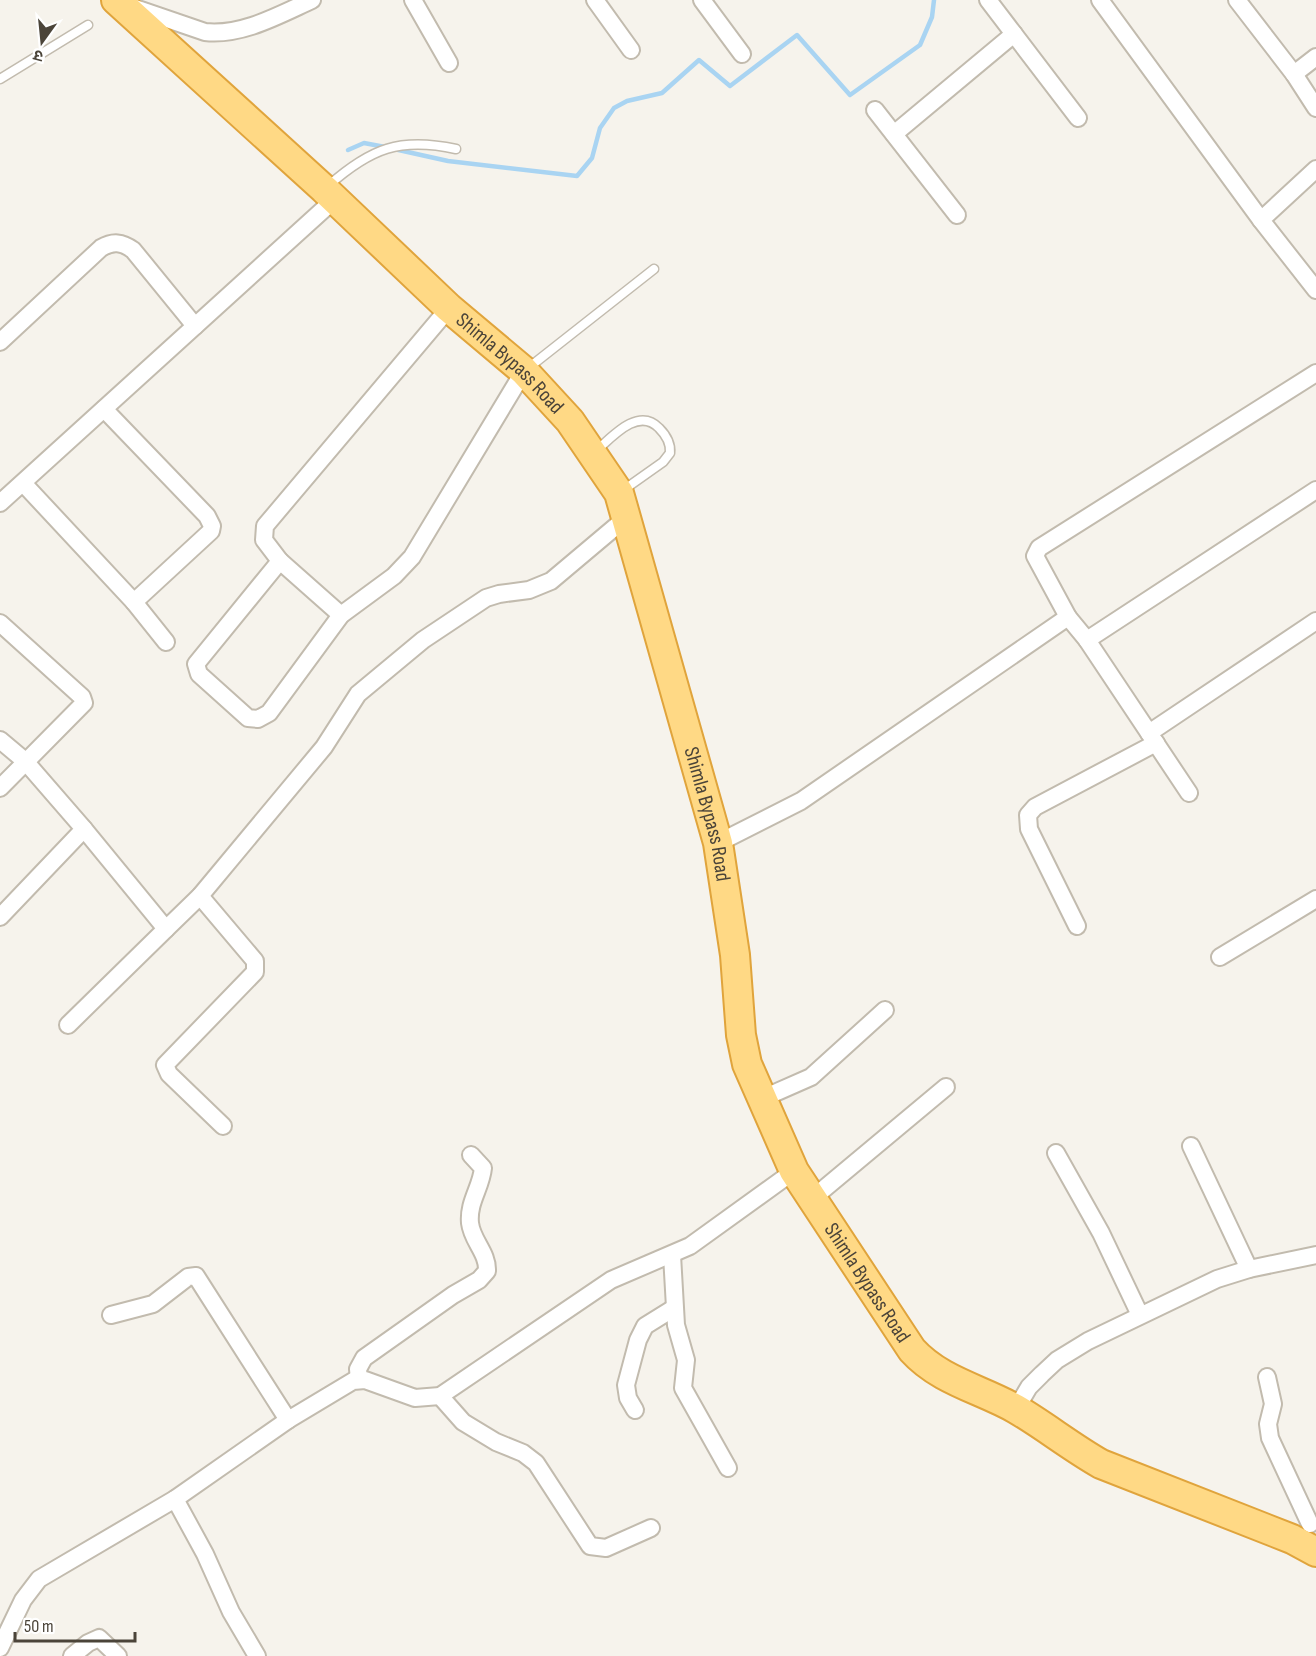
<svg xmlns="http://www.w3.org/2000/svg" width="1316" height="1656" viewBox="0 0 1316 1656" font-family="'Sofia Sans Condensed','Noto Sans Devanagari',sans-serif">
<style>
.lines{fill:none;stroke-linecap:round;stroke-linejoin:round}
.stream{stroke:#a9d4f2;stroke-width:4.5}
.service-casing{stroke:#c2bbae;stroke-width:11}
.minor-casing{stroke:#c2bbae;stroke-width:20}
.trunk-casing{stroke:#e0a43c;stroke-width:32}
.service{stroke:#fff;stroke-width:8}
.minor{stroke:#fff;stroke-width:16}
.trunk{stroke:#ffd985;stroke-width:28}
.labels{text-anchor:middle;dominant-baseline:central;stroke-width:5;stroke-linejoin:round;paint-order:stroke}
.street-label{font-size:21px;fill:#4b4439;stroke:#fff}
</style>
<rect width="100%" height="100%" fill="#f6f3ec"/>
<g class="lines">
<g class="stream">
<polyline points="394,149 448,161 577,176 592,158 600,128 614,108 627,101 662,93 699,60 730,86 797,35 850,95 920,45 932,17 934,0"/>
<polyline points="348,150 364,143 385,147"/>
</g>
<defs>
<g id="service">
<polyline points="0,79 88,25"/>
<path d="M328 186C371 148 400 137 456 149"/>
<polyline points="527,369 654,269"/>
<path d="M595 452C611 438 638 406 659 428 666 435 671 443 670 453L663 462 622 491"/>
</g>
<g id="minor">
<polyline points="413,0 449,63"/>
<polyline points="595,0 631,50"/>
<polyline points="702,0 742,54"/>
<polyline points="988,0 1078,118"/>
<polyline points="1100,0 1261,220"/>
<polyline points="1237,0 1294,74 1316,108"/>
<path d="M132 7 205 32C242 36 279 15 312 0"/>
<polyline points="1294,74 1316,57"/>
<polyline points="875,110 957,215"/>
<polyline points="894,134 1014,34"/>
<polyline points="1316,169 1261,220 1316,290"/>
<polyline points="449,308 265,526 264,540 280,561 196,664 199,674 248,718 258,719 269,713 341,615 394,576 412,557 524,371"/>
<path d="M0 342 101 248C113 241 122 242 133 250L195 326"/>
<polyline points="104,409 207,516 212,526 211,531 134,602"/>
<polyline points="23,483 134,602 166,642"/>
<polyline points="0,503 335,199"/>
<polyline points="280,561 341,615"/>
<polyline points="0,623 82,697 84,703 0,788"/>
<polyline points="1087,640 1316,490"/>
<polyline points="1149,733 1316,621"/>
<polyline points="0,740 25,761 84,829 0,917"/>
<polyline points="1189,793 1087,640 1068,617 1035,556 1039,548 1316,373"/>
<polyline points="718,843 801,801 1068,617"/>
<polyline points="200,896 255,961 255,972 165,1065 169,1074 223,1126"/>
<polyline points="1077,926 1029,829 1028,815 1035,807 1156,743"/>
<polyline points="166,929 200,896 324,747 358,694 423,640 486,598 499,594 529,590 551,581 627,517"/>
<polyline points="1220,957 1316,899"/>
<polyline points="68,1025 166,929 84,829"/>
<polyline points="761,1099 811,1077 885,1010"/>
<polyline points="1191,1146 1249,1269"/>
<polyline points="1056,1153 1101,1233 1140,1315"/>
<polyline points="813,1198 946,1087"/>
<polyline points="672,1255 676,1325 686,1360 683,1388 728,1468"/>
<polyline points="111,1315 153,1304 188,1277 196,1276 288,1420"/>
<polyline points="1267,1377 1273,1404 1268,1424 1270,1438 1310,1524"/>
<path d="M359 1380 358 1369 364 1358 453 1295 479 1280 487 1271C488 1253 472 1241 470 1223 468 1202 481 1188 483 1168L471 1155"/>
<polyline points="440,1396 463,1422 496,1442 523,1453 536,1463 590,1546 606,1548 651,1528"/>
<polyline points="1016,1409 1029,1387 1042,1374 1057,1360 1088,1341 1217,1279 1249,1269 1316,1255"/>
<polyline points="635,1410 628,1398 626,1385 638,1340 645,1326 674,1308"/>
<polyline points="175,1499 205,1554 231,1612 257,1656"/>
<polyline points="0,1648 23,1600 39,1579 175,1499 288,1420 353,1381 365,1380 415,1398 440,1396 611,1280 690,1246 794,1171"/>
<polyline points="72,1656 88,1643 99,1638 118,1656"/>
</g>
<g id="trunk">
<path id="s1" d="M116 0 324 189 449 308 524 371 570 421 619 493 718 843 735 955 741 1035 747 1064 794 1171 912 1350C940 1381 981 1389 1016 1409 1045 1426 1071 1447 1101 1464L1292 1539 1316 1552"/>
</g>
</defs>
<use href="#service" class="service-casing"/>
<use href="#minor" class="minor-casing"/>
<use href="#trunk" class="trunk-casing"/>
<use href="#service" class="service"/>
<use href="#minor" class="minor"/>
<use href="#trunk" class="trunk"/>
</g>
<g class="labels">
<g class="street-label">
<text stroke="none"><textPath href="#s1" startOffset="536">Shimla Bypass Road</textPath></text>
<text stroke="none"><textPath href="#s1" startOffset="1040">Shimla Bypass Road</textPath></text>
<text stroke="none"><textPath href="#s1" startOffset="1544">Shimla Bypass Road</textPath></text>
</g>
</g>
<g transform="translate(42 42) rotate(195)" stroke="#ffffff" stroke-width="4.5" paint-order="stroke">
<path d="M0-4.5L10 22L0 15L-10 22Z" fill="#4b4439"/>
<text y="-9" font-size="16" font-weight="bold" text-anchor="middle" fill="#4b4439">उ</text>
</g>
<path d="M15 1632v9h120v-9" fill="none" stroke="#4b4439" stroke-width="3"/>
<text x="24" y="1632" font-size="18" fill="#4b4439" stroke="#ffffff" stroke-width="4.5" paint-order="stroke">50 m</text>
</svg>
